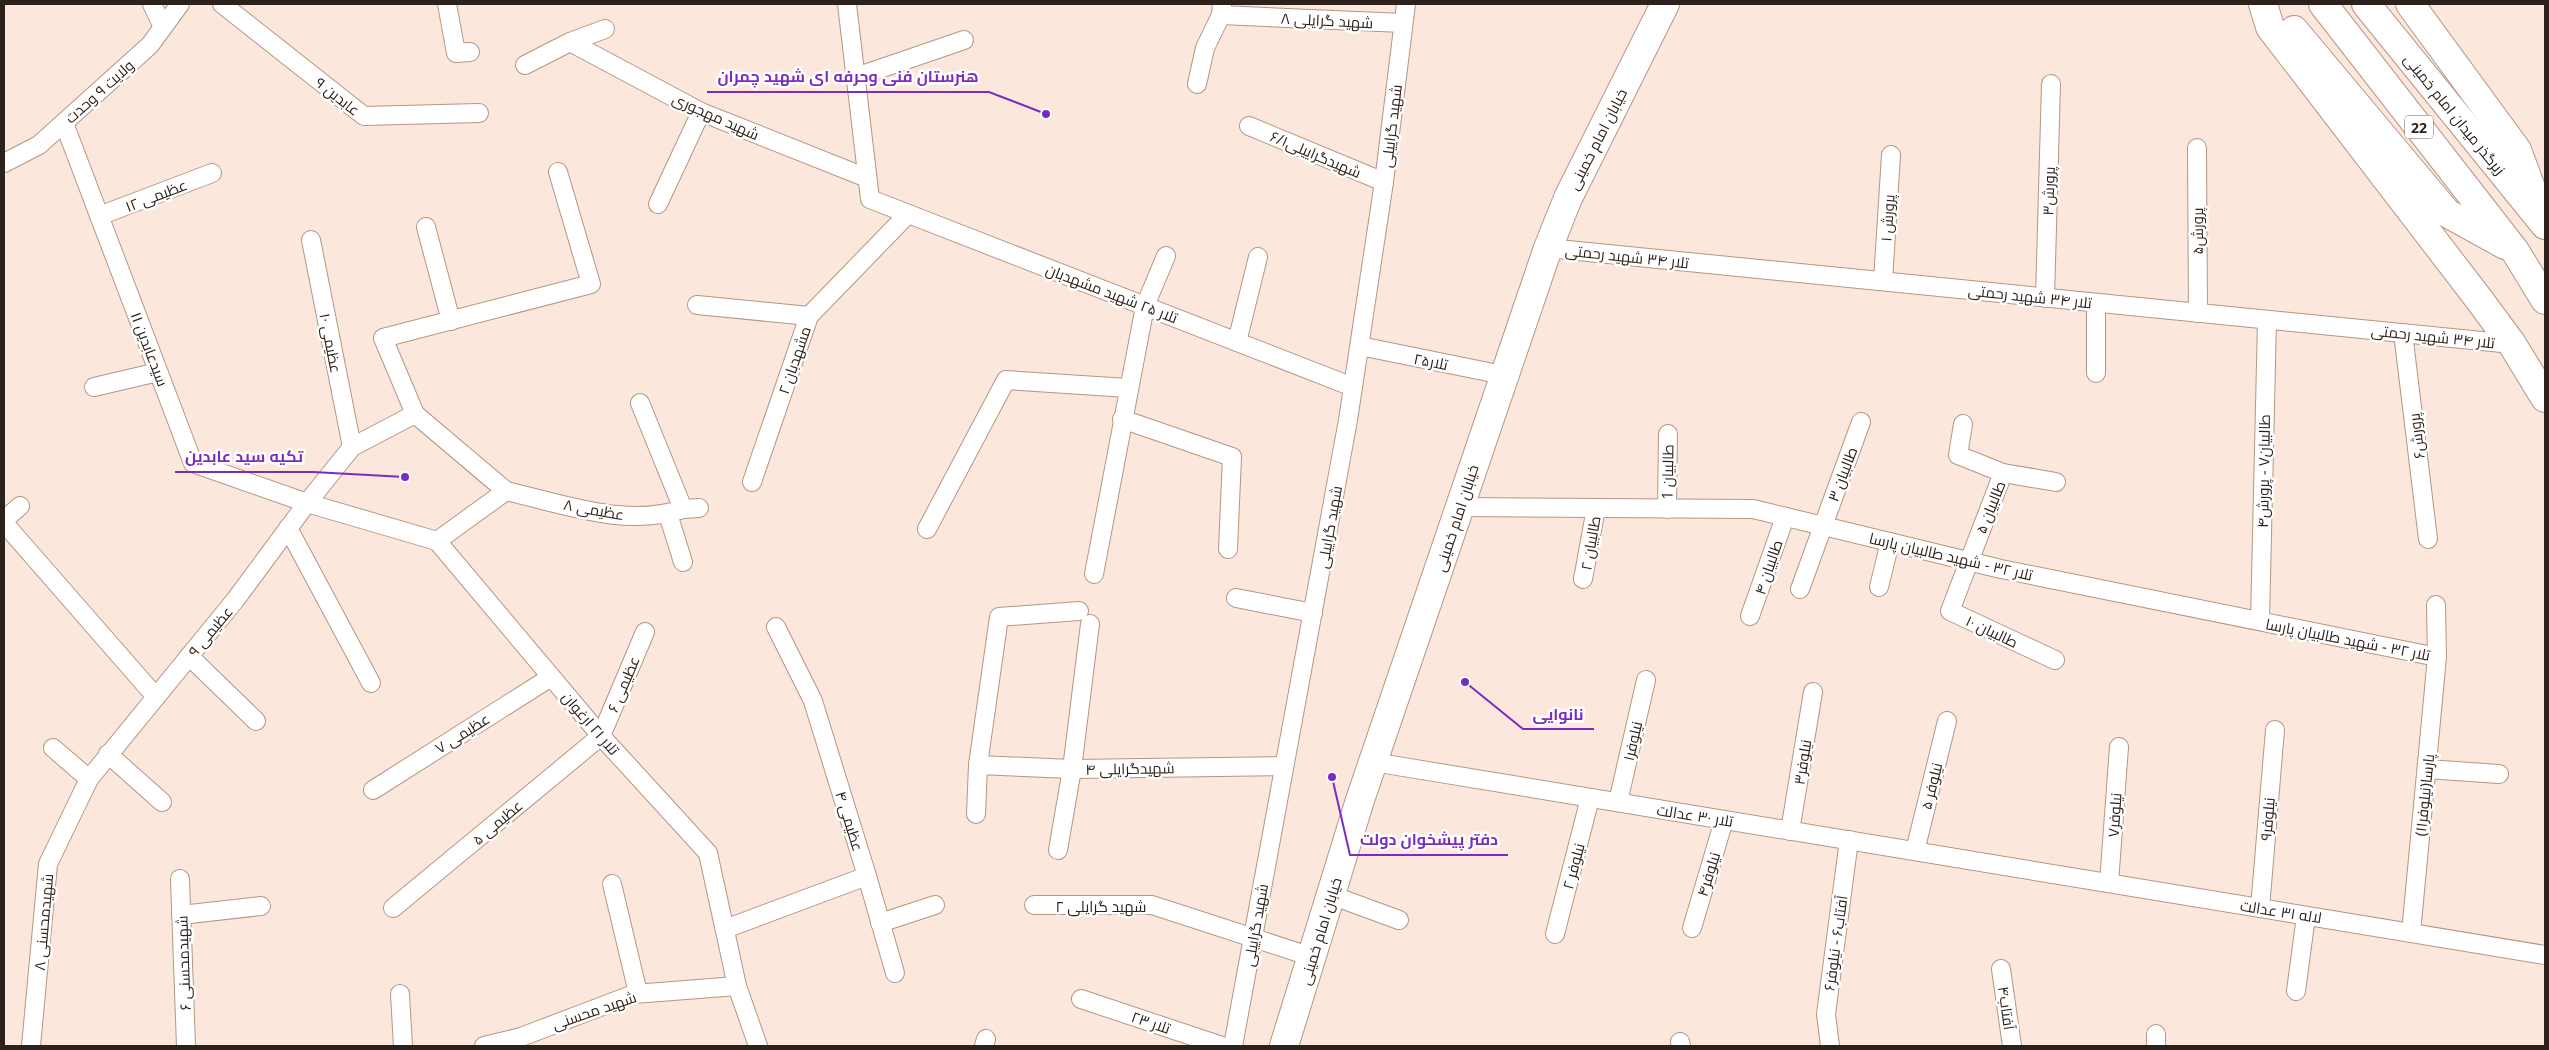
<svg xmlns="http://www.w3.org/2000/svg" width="2549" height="1050" viewBox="0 0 2549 1050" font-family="'Open Sans',Cairo,sans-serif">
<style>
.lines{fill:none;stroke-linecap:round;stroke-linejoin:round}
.street-casing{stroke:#b59685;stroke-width:20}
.primary-casing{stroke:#b59685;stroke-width:30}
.highway-casing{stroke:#b59685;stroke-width:30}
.street{stroke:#fff;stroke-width:18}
.primary{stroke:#fff;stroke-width:28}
.highway{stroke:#fff;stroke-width:28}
.labels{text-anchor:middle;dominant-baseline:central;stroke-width:5;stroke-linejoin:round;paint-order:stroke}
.shield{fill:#fff;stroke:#6c645f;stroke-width:1}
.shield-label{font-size:14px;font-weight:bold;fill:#2d211b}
.street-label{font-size:15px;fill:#2d211b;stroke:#fff}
.leader{fill:none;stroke:#7b2cbf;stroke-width:2}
.callout-dot{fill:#7b2cbf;stroke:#fff;stroke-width:2}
.callout-label{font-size:16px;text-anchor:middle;font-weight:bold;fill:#7b2cbf;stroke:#fff;stroke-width:5;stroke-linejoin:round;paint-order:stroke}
</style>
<rect width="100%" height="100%" fill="#fbe7dc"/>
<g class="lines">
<defs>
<g id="street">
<polyline points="152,4 163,27"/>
<polyline points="222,4 364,116 479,113"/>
<polyline points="447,4 456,53 470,52"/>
<polyline points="847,4 870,199 1353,387"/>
<polyline points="1221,15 1403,23"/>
<polyline points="570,42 701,112 867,178"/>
<polyline points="525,65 570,42 605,29"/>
<polyline points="856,77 964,40"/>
<polyline points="1197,84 1205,48 1221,15 1222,4"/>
<polyline points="64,123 193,463 307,503 437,541 601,736 708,853 737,986 758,1046"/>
<polyline points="1249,126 1384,182"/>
<polyline points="2197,148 2198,313"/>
<polyline points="4,163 39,145 150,45 180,4"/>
<polyline points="658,204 701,112"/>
<polyline points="99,216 212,173"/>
<polyline points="426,227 451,321"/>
<polyline points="311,240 352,447"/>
<polyline points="1548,248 2512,344"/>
<polyline points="1883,281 1891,155"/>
<polyline points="2045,298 2051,84"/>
<polyline points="697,305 809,316"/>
<polyline points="2403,333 2428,539"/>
<polyline points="1237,342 1258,257"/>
<polyline points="1360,346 1503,375"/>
<polyline points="2096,373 2096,303"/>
<polyline points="94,387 158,372"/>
<polyline points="415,414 383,338 591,284 558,172"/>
<polyline points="1122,419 1232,457 1228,549"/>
<polyline points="1963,424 1958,455 2003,473"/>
<polyline points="752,482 809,316 908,214"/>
<polyline points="1460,507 1753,509 2001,569 2437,657"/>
<polyline points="683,509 699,508"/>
<polyline points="1667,509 1668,434"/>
<polyline points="668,514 683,562"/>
<polyline points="4,520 20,506"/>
<polyline points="4,523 156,697"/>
<polyline points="288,528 371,683"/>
<polyline points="927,529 1006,380 1128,388"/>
<path d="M437 541 506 491C563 504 626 528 683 509L640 403"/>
<polyline points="1094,574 1145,306 1166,256"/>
<polyline points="1583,579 1596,508"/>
<polyline points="1879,587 1890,542"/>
<polyline points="1800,589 1861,422"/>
<polyline points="1236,598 1313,613"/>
<polyline points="1750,616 1785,517"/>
<polyline points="2260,621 2267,320"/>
<polyline points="189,656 256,721"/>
<polyline points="2055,660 1950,611 2003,473 2056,482"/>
<polyline points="53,748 89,779"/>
<polyline points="108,754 162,802"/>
<polyline points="1373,762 2545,955"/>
<polyline points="978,765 1072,769 1283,766"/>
<polyline points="2427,769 2499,774"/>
<polyline points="373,790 551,677"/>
<polyline points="1618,802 1646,680"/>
<polyline points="976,814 978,765 999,617 1079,611"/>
<polyline points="1790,831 1813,692"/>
<polyline points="1058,850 1072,769 1090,624"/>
<polyline points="1915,851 1947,721"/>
<polyline points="867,876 895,973"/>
<polyline points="180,879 186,1046"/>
<polyline points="2109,883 2119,747"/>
<polyline points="612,884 638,993"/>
<polyline points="1331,895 1399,920"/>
<polyline points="1034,905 1152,905 1312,957"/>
<polyline points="393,908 601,736 645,632"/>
<polyline points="2260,908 2275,730"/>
<polyline points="181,915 261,906"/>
<polyline points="880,923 935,905"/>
<polyline points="1692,928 1724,820"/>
<polyline points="725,929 867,876 813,701 776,627"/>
<polyline points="2411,933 2437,657 2436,605"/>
<polyline points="1555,934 1590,798"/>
<polyline points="2001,969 2012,1046"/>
<polyline points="2296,991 2306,916"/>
<polyline points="400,994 403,1046"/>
<polyline points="1081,999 1222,1046"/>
<polyline points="2156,1034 2156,1046"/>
<polyline points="1680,1042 1681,1046"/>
<polyline points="31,1046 48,864 89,779 236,599 307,503 352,447 415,414 506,491"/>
<polyline points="484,1046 521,1037 634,994 737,986"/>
<polyline points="984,1046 986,1039"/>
<polyline points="1233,1046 1348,420 1384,182 1406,4"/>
<polyline points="1830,1046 1826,1014 1849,840"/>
</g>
<polyline id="primary" points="1284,1046 1360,800 1548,248 1568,198 1665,4"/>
<g id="highway">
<polyline points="2263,4 2270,27 2478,298 2512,344 2545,398"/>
<polyline points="2323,4 2515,251 2545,300"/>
<polyline points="2366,4 2545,225"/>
<polyline points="2410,4 2517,150 2536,201"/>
<polyline points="2294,30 2447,213 2505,245"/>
</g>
</defs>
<use href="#street" class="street-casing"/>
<use href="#primary" class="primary-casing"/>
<use href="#highway" class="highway-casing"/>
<use href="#street" class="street"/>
<use href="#primary" class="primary"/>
<use href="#highway" class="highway"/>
</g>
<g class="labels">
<rect class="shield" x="2405" y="115.5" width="28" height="23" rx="4"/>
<g class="shield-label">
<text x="2419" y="127">22</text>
</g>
<g class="street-label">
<text transform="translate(1327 20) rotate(3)">شهید گرایلی ۸</text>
<text transform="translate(99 91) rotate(-42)">ولایت ۹ وحدت</text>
<text transform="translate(338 96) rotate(38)">عابدین ۹</text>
<text transform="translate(2455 114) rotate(51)">زیرگذر میدان امام خمینی</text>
<text transform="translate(716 116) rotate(24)">شهید مهجوری</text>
<text transform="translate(1391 126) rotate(-83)">شهید گراییلی</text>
<text transform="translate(1597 139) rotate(-63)">خیابان امام خمینی</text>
<text transform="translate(1316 154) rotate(23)">شهیدگراییلی۶/۱</text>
<text transform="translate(2048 191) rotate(-88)">پرورش۳</text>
<text transform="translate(156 195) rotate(-21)">عظیمی ۱۲</text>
<text transform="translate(1887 218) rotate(-86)">پرورش ۱</text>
<text transform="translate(2197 231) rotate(-90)">پرورش۵</text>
<text transform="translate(1627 256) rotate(6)">تلار ۳۴ شهید رحمتی</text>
<text transform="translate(1112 293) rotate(21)">تلار ۲۵ شهید مشهدبان</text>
<text transform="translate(2030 296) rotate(6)">تلار ۳۴ شهید رحمتی</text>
<text transform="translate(2433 336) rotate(6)">تلار ۳۴ شهید رحمتی</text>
<text transform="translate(331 343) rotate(79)">عظیمی ۱۰</text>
<text transform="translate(150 349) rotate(69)">سیدعابدین ۱۱</text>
<text transform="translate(794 360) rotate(-71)">مشهدبان ۲</text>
<text transform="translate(1431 361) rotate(11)">تلار۲۵</text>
<text transform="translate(2416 436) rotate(-97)">پرورش۶</text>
<text transform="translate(2263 471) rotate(-89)">طالبیان۷ - پرورش۴</text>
<text transform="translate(1667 472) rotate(-89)">طالبیان 1</text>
<text transform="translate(1842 474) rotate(-69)">طالبیان ۳</text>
<text transform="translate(1990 507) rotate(-68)">طالبیان ۵</text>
<text transform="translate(594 509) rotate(10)">عظیمی ۸</text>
<text transform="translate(1456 518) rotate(-72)">خیابان امام خمینی</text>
<text transform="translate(1329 527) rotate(-80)">شهید گراییلی</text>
<text transform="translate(1590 543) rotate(-80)">طالبیان ۲</text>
<text transform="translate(1951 556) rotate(13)">تلار ۳۲ - شهید طالبیان پارسا</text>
<text transform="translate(1768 567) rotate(-71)">طالبیان ۴</text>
<text transform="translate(210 631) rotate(-50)">عظیمی ۹</text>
<text transform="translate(1992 631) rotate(25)">طالبیان ۱۰</text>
<text transform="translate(2348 639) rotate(11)">تلار ۳۲ - شهید طالبیان پارسا</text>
<text transform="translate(623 684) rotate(-67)">عظیمی ۶</text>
<text transform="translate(591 723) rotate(49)">تلار ۲۱ ارغوان</text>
<text transform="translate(462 733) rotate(-32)">عظیمی ۷</text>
<text transform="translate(1632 741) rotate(-77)">نیلوفر۱</text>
<text transform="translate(1802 762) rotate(-81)">نیلوفر۳</text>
<text transform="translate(1130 768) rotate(-1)">شهیدگرایلی ۴</text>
<text transform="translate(1931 786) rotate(-76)">نیلوفر ۵</text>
<text transform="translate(2424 795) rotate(-84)">پارسا(نیلوفر۱۱)</text>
<text transform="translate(1695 815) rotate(9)">تلار ۳۰ عدالت</text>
<text transform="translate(2114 815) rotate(-86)">نیلوفر۷</text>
<text transform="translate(2267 819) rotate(-85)">نیلوفر۹</text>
<text transform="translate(850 821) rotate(73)">عظیمی ۴</text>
<text transform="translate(497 822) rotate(-40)">عظیمی ۵</text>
<text transform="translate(1573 866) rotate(-75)">نیلوفر ۲</text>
<text transform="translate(1708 874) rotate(-73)">نیلوفر۴</text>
<text x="1101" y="906">شهید گرایلی ۲</text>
<text transform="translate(2281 911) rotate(9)">لاله ۳۱ عدالت</text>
<text transform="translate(43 922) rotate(-85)">شهیدمحسنی ۸</text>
<text transform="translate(1255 925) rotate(-80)">شهید گراییلی</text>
<text transform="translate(1320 931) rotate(-73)">خیابان امام خمینی</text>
<text transform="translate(1835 943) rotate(-82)">آفتاب۶ - نیلوفر۶</text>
<text transform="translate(183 963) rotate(-92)">شهیدمحسنی ۶</text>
<text transform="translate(2007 1008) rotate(82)">آفتاب۴</text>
<text transform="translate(594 1010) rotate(-19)">شهید محسنی</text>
<text transform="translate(1151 1022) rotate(19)">تلار ۲۳</text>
</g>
</g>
<path class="leader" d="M1046 114L989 92H707M405 477L313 472H175M1465 682L1523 729H1594M1332 777L1350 855H1508"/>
<g class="callout-dot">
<circle cx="1046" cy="114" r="5"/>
<circle cx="405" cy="477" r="5"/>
<circle cx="1465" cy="682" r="5"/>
<circle cx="1332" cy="777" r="5"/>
</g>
<g class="callout-label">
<text x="848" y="82">هنرستان فنی وحرفه ای شهید چمران</text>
<text x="244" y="462">تکیه سید عابدین</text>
<text x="1558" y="720">نانوایی</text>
<text x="1429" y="845">دفتر پیشخوان دولت</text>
</g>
<rect width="2549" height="1050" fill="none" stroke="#2d211b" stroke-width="10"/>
</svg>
